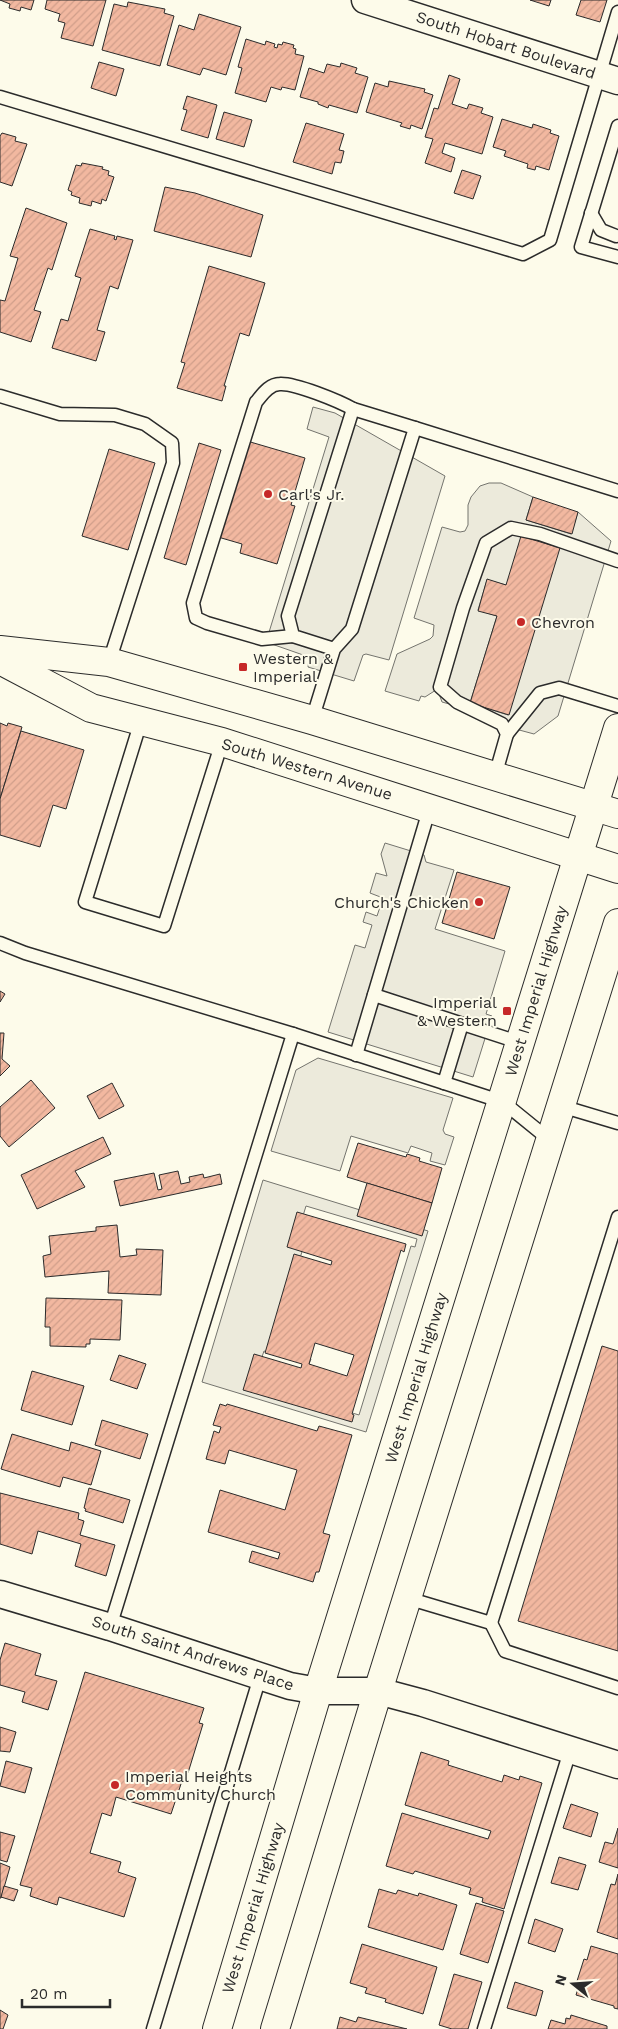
<svg xmlns="http://www.w3.org/2000/svg" width="618" height="2029" viewBox="0 0 618 2029" font-family="'Work Sans',sans-serif">
<style>
.parking{fill:#eceadb;stroke:#74746e;fill-rule:evenodd}
.building{fill:url(#building-hatch);stroke:#2b2b2b;fill-rule:evenodd}
.lines{fill:none;stroke-linecap:round;stroke-linejoin:round}
.lane-casing{stroke:#2b2b2b;stroke-width:15}
.street-casing{stroke:#2b2b2b;stroke-width:29}
.primary-casing{stroke:#2b2b2b;stroke-width:30}
.lane{stroke:#fdfbea;stroke-width:12}
.street{stroke:#fdfbea;stroke-width:26}
.primary{stroke:#fdfbea;stroke-width:28}
.poi-dot{fill:#c62828;stroke:#fdfbea;stroke-width:2}
.labels{text-anchor:middle;dominant-baseline:central;stroke-width:4;stroke-linejoin:round;paint-order:stroke}
.street-label{font-size:16px;fill:#2b2b2b;stroke:#fdfbea}
.poi-label{font-size:16px;fill:#2b2b2b;stroke:#fdfbea;text-anchor:start}
</style>
<defs>
<pattern id="building-hatch" width="6" height="6" patternUnits="userSpaceOnUse" patternTransform="scale(1.25)"><rect width="6" height="6" fill="#f2b8a0"/><path d="M-1 1l2-2M0 6l6-6M5 7l2-2" fill="none" stroke="#d09e8a"/></pattern>
</defs>
<rect width="100%" height="100%" fill="#fdfbea"/>
<g class="parking">
<polygon points="313,407 335,413 445,476 389,660 366,654 363,655 354,681 308,667 309,659 306,656 266,642 329,437 307,429"/>
<path d="M489 483H501L533 497 526 520 571 534 578 512 611 541 558 716 534 734 486 721V714L442 702 438 691 436 690 425 697 421 696 419 701 385 691 397 654 430 639 433 636 434 625 414 618 442 527 460 532 465 531 468 525V505L471 497 480 486ZM487 580 506 585 508 715 470 703 497 616 478 610Z"/>
<polygon points="385,843 424,855 426,862 454,870 435,929 505,951 486,1014 492,1016 473,1077 328,1032 355,945 365,948 372,925 363,922 366,912 377,916 383,898 370,893 376,873 387,876 381,854"/>
<polygon points="318,1058 453,1098 443,1130 445,1134 454,1137 445,1165 430,1161 432,1153 411,1146 408,1153 351,1136 340,1171 271,1151 296,1070"/>
<path d="M263 1180 428 1231 366 1432 202 1382ZM306 1206 417 1239 415 1247 411 1246 359 1415 253 1383 264 1351 309 1364 311 1359 273 1347 304 1245 295 1242Z"/>
</g>
<g class="building">
<polygon points="0,0 34,0 31,10 21,7 20,11 9,8 10,4"/>
<polygon points="47,0 106,0 93,46 61,38 65,23 58,21 60,14 45,9"/>
<polygon points="530,0 551,0 549,6"/>
<polygon points="581,0 607,0 600,22 576,15"/>
<polygon points="128,2 165,9 164,13 174,16 160,66 102,50 114,4 127,7"/>
<polygon points="199,14 241,27 226,75 203,68 200,75 167,65 179,25 194,30"/>
<polygon points="246,39 265,45 266,41 275,44 274,47 277,48 278,44 282,45 283,42 294,45 293,48 296,49 295,54 304,56 295,90 282,87 281,90 271,87 266,102 235,93 242,68 238,67"/>
<polygon points="99,62 124,69 116,96 91,88"/>
<polygon points="341,63 357,68 355,73 368,77 357,113 329,105 328,108 318,104 318,102 300,97 309,68 324,73 327,64 340,67"/>
<polygon points="449,75 460,79 452,104 467,109 469,104 483,108 481,113 493,117 482,154 445,143 442,153 455,158 451,172 425,163 433,139 425,137 434,108 438,109"/>
<polygon points="389,81 425,89 424,92 433,95 422,129 411,125 410,129 400,126 402,123 366,112 375,83 388,87"/>
<polygon points="187,96 217,105 208,138 181,130 187,110 183,109"/>
<polygon points="224,112 252,120 244,147 216,139"/>
<polygon points="502,119 532,128 533,124 551,130 550,133 559,136 549,170 536,166 535,170 527,168 528,164 504,156 506,151 493,147"/>
<polygon points="306,123 344,134 339,150 344,151 341,163 335,162 332,174 293,162"/>
<polygon points="2,133 16,137 15,141 27,144 12,186 0,182 0,136"/>
<polygon points="82,163 103,167 102,169 109,171 108,175 114,177 106,201 102,199 101,204 92,201 91,206 79,203 80,198 71,195 72,192 68,190 76,165 81,166"/>
<polygon points="462,170 481,176 473,199 454,193"/>
<polygon points="165,187 195,193 263,215 251,257 154,231"/>
<polygon points="26,208 67,223 52,270 48,268 34,310 41,312 31,342 0,332 0,300 5,301 18,258 10,256"/>
<polygon points="90,229 115,236 114,239 116,240 117,236 133,240 118,289 110,286 97,330 105,332 96,361 52,348 61,319 68,321 81,278 75,276"/>
<polygon points="209,266 265,283 249,336 240,333 224,386 226,386 222,401 177,388 185,363 181,362"/>
<polygon points="247,441 305,458 291,505 295,506 277,564 240,553 242,544 218,537"/>
<polygon points="199,443 221,450 186,565 164,558"/>
<polygon points="109,449 155,463 128,550 82,536"/>
<polygon points="533,497 578,512 572,534 526,520"/>
<polygon points="521,536 560,548 509,715 470,703 497,616 478,611 487,579 506,585"/>
<polygon points="0,723 7,726 8,723 22,727 0,799"/>
<polygon points="21,731 84,750 66,809 53,805 40,847 0,835 0,799"/>
<polygon points="457,872 510,887 494,939 442,923"/>
<polygon points="0,991 5,994 0,1002"/>
<polygon points="0,1033 4,1033 2,1059 10,1066 0,1076"/>
<polygon points="31,1080 55,1108 9,1147 0,1136 0,1107"/>
<polygon points="112,1083 124,1106 99,1119 87,1096"/>
<polygon points="103,1137 111,1154 75,1171 85,1187 37,1209 21,1175"/>
<polygon points="358,1143 406,1157 407,1154 420,1158 419,1161 442,1168 432,1203 347,1177"/>
<polygon points="178,1171 181,1184 190,1182 189,1177 203,1174 204,1178 220,1174 222,1184 120,1206 114,1181 154,1173 158,1190 162,1189 159,1175"/>
<polygon points="367,1183 432,1203 422,1236 357,1216"/>
<path d="M297 1212 406 1244 404 1252 401 1250 352 1414 354 1415 352 1422 243 1390 254 1354 301 1368 302 1364 265 1353 294 1254 331 1265 332 1261 287 1247ZM315 1343 354 1355 347 1376 309 1364Z"/>
<polygon points="117,1225 120,1257 137,1255 136,1249 163,1250 161,1295 108,1293 109,1271 45,1277 43,1256 51,1254 49,1236 96,1231 96,1227"/>
<polygon points="46,1298 122,1300 120,1340 90,1339 90,1344 86,1344 86,1347 50,1346 50,1327 45,1327"/>
<polygon points="602,1346 618,1351 618,1651 518,1621"/>
<polygon points="119,1355 146,1364 137,1389 110,1380"/>
<polygon points="32,1371 84,1386 72,1425 21,1410"/>
<polygon points="220,1404 226,1406 227,1404 317,1431 319,1426 352,1435 323,1533 330,1535 319,1572 316,1572 313,1582 249,1562 252,1551 278,1559 280,1553 208,1532 220,1490 285,1510 297,1470 229,1450 225,1464 206,1459 214,1431 219,1433 221,1427 213,1425"/>
<polygon points="102,1420 148,1434 140,1459 95,1445"/>
<polygon points="12,1434 69,1451 71,1442 101,1451 91,1485 63,1477 60,1487 1,1469"/>
<polygon points="89,1488 130,1500 123,1523 85,1511 86,1509 84,1508"/>
<polygon points="0,1493 79,1513 78,1519 84,1521 80,1535 115,1545 106,1576 75,1566 81,1544 38,1531 32,1554 0,1544"/>
<polygon points="5,1643 41,1654 35,1675 57,1681 48,1710 22,1702 25,1692 0,1685 0,1660"/>
<polygon points="85,1672 204,1708 199,1723 203,1724 188,1773 185,1772 171,1814 116,1797 111,1816 102,1813 90,1853 121,1862 118,1872 136,1878 124,1917 59,1897 57,1905 30,1896 32,1888 20,1885"/>
<polygon points="0,1727 16,1732 10,1752 0,1751"/>
<polygon points="421,1752 449,1761 448,1765 502,1782 504,1775 519,1780 520,1776 542,1783 504,1909 482,1902 483,1898 469,1894 471,1888 415,1871 413,1874 386,1866 402,1813 488,1839 491,1831 405,1805"/>
<polygon points="6,1761 32,1768 25,1793 0,1786"/>
<polygon points="571,1804 598,1813 591,1837 563,1828"/>
<polygon points="618,1828 618,1868 599,1862 605,1842 613,1844"/>
<polygon points="0,1832 15,1836 7,1862 0,1860"/>
<polygon points="559,1857 586,1865 578,1890 551,1883"/>
<polygon points="0,1863 10,1867 1,1898 0,1898"/>
<polygon points="618,1874 618,1939 597,1932 611,1884 615,1885"/>
<polygon points="4,1886 18,1890 14,1901 1,1897"/>
<polygon points="379,1889 396,1894 398,1890 418,1896 419,1893 457,1905 443,1950 368,1927"/>
<polygon points="476,1903 504,1911 488,1963 460,1954"/>
<polygon points="535,1919 563,1929 555,1952 528,1943"/>
<polygon points="362,1944 437,1967 423,2014 385,2002 386,1999 365,1993 367,1988 350,1983"/>
<polygon points="591,1946 618,1954 618,2009 614,2008 614,2006 576,1995 580,1982 577,1981 584,1959 587,1960"/>
<polygon points="454,1974 482,1982 468,2029 452,2029 439,2025"/>
<polygon points="515,1982 543,1991 536,2016 507,2008"/>
<polygon points="0,2010 8,2015 3,2029 0,2029"/>
<polygon points="571,2015 607,2026 607,2029 548,2029 551,2020 565,2024 566,2018 570,2019"/>
<polygon points="340,2017 356,2022 358,2017 407,2029 337,2029"/>
</g>
<g class="lines">
<defs>
<g id="lane">
<polyline points="0,97 523,254 550,240 618,12"/>
<polyline points="618,126 581,247 618,257"/>
<polyline points="591,213 601,230 616,236"/>
<polyline points="0,396 60,414 115,415 145,424 172,443 173,463 109,662"/>
<polyline points="415,428 618,491"/>
<path d="M293 636 262 639 207 623 196 618 193 603 256 402C262 395 269 384 280 384 295 383 339 401 353 409"/>
<polyline points="312,720 334,649 352,629 415,428 353,409 288,616 293,636 334,649"/>
<polyline points="141,721 85,902 164,926 222,742"/>
<polyline points="507,734 540,693 559,688 618,706"/>
<polyline points="495,776 507,734 502,724 457,702 440,687 463,608 486,543 511,528 540,534 618,561"/>
<polyline points="0,943 25,953 293,1034 503,1102 551,1141"/>
<polyline points="374,995 521,1043"/>
<polyline points="356,1055 430,807"/>
<polyline points="444,1083 462,1024"/>
<polyline points="561,1106 618,1123"/>
<polyline points="407,1598 491,1623 618,1217"/>
<polyline points="491,1623 505,1651 618,1688"/>
<polyline points="110,1627 293,1034"/>
<polyline points="153,2029 260,1677"/>
<polyline points="484,2029 570,1751"/>
</g>
<g id="street">
<polyline points="365,0 618,81"/>
<polyline points="0,1594 110,1627 290,1686 318,1691 378,1691 423,1703 618,1765"/>
</g>
<g id="primary">
<polyline points="0,650 109,662 312,720 618,814"/>
<polyline points="0,660 91,708 222,742 618,869"/>
<polyline points="217,2029 318,1691 618,728"/>
<polyline points="275,2029 378,1691 618,923"/>
</g>
</defs>
<use href="#lane" class="lane-casing"/>
<use href="#street" class="street-casing"/>
<use href="#primary" class="primary-casing"/>
<use href="#lane" class="lane"/>
<use href="#street" class="street"/>
<use href="#primary" class="primary"/>
</g>
<g class="poi-dot">
<circle cx="268" cy="494" r="5"/>
<circle cx="521" cy="622" r="5"/>
<rect x="238" y="662" width="10" height="10" rx="2.5"/>
<circle cx="479" cy="902" r="5"/>
<rect x="502" y="1006" width="10" height="10" rx="2.5"/>
<circle cx="115" cy="1785" r="5"/>
</g>
<g class="labels">
<g class="street-label">
<text transform="translate(506 45) rotate(18)">South Hobart Boulevard</text>
<text transform="translate(307 769) rotate(17)">South Western Avenue</text>
<text transform="translate(536 991) rotate(-73)">West Imperial Highway</text>
<text transform="translate(416 1378) rotate(-73)">West Imperial Highway</text>
<text transform="translate(193 1653) rotate(18)">South Saint Andrews Place</text>
<text transform="translate(253 1908) rotate(-73)">West Imperial Highway</text>
</g>
<g class="poi-label">
<text x="278" y="494">Carl's Jr.</text>
<text x="531" y="622">Chevron</text>
<text x="253" y="658">Western &amp;<tspan x="253" dy="18">Imperial</tspan></text>
<text x="469" y="902" text-anchor="end">Church's Chicken</text>
<text x="497" y="1002" text-anchor="end">Imperial<tspan x="497" dy="18">&amp; Western</tspan></text>
<text x="125" y="1776">Imperial Heights<tspan x="125" dy="18">Community Church</tspan></text>
</g>
</g>
<g transform="translate(573 1984) rotate(287)" stroke="#fdfbea" stroke-width="4" paint-order="stroke">
<path d="M0-4L9 19L0 12L-9 19Z" fill="#2b2b2b"/>
<text y="-8" font-size="14" font-weight="bold" text-anchor="middle" fill="#2b2b2b">N</text>
</g>
<path d="M22 1999v8h88v-8" fill="none" stroke="#2b2b2b" stroke-width="2.5"/>
<text x="30" y="1999" font-size="15" fill="#2b2b2b" stroke="#fdfbea" stroke-width="4" paint-order="stroke">20 m</text>
</svg>
